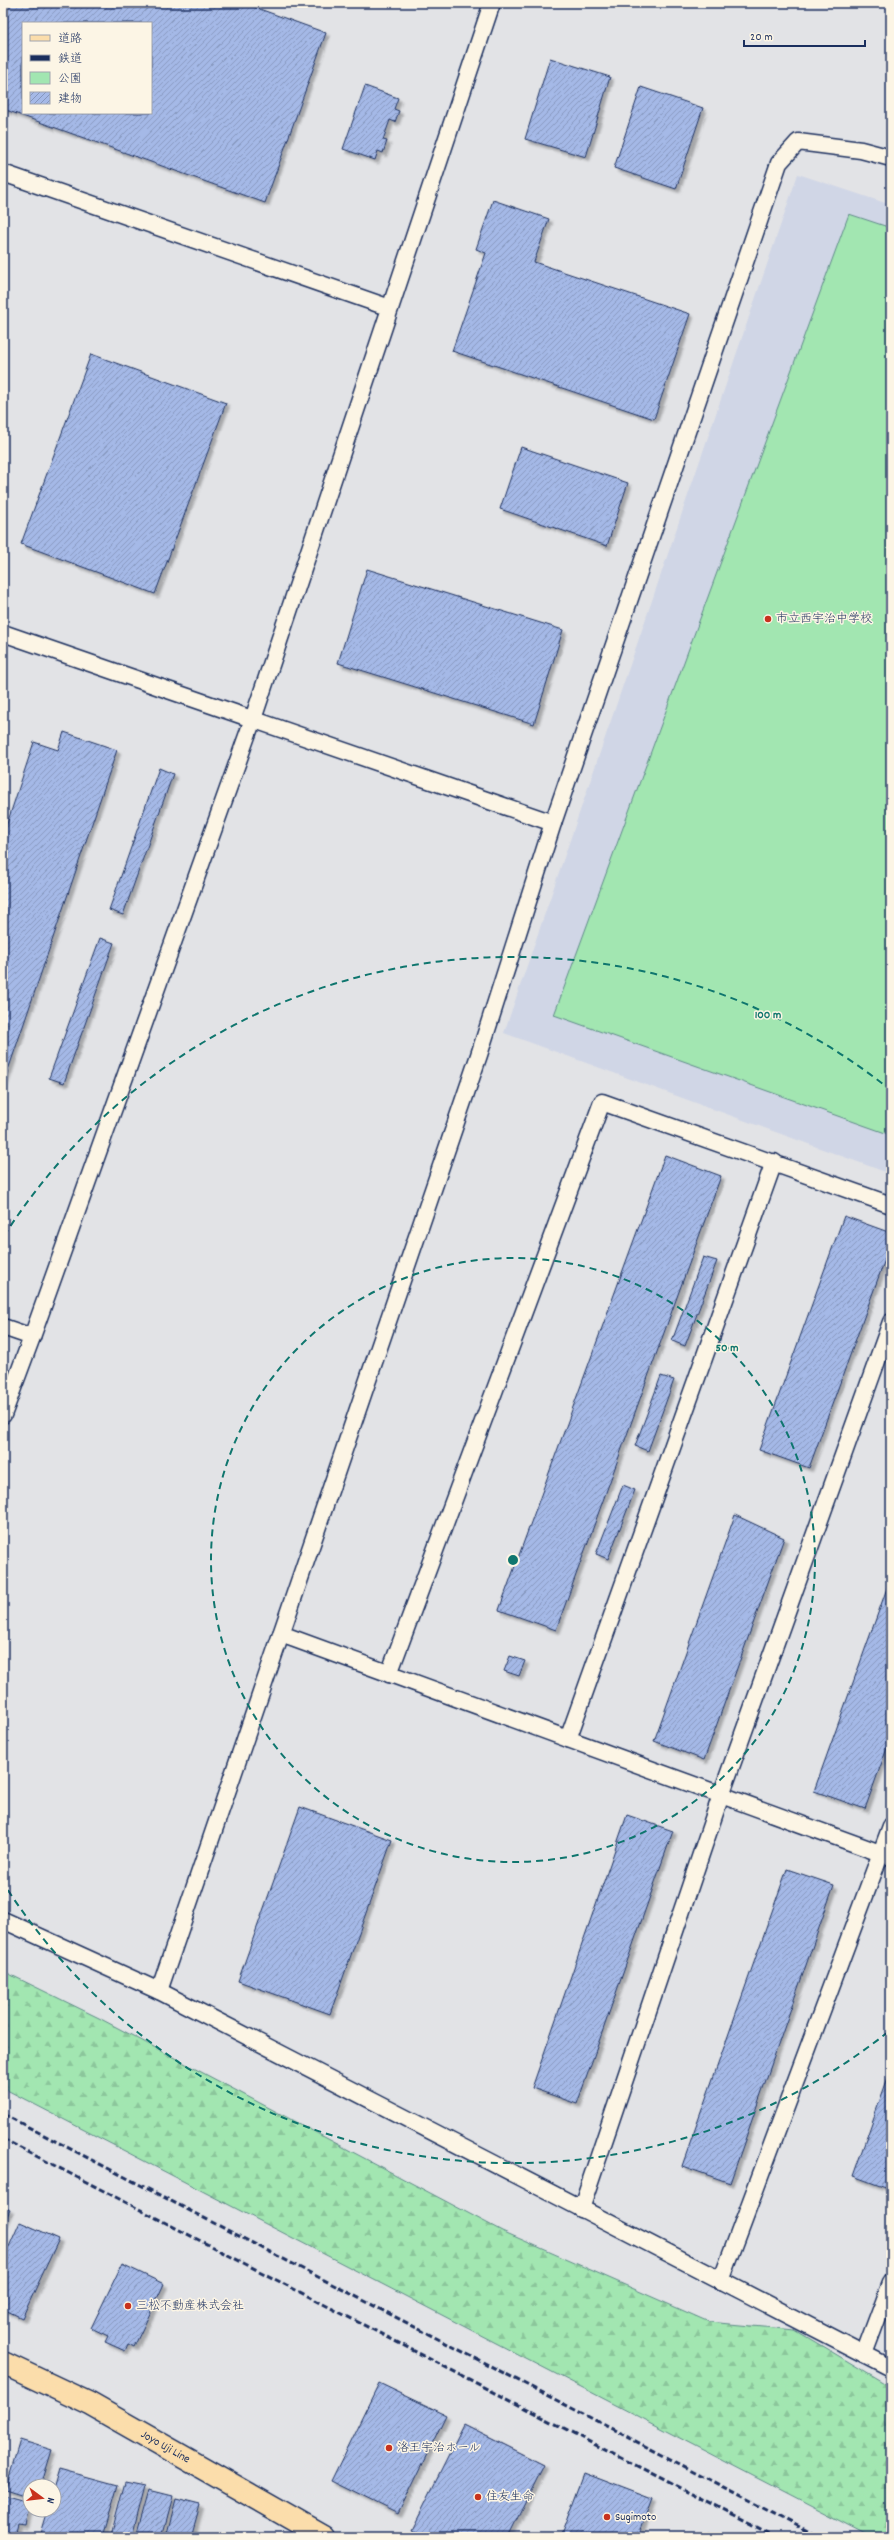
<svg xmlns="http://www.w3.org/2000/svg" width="894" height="2540" viewBox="0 0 894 2540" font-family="Dekko,'Klee One',sans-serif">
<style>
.built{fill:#d0d6e6}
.forest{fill:url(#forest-firs);stroke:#5e8a88}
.park{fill:#a2e6b1;stroke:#5e8a88}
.building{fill:url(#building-hatch);stroke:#1b2f5e;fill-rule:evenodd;filter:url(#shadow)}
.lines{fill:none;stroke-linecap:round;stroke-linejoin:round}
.service-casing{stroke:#1b2f5e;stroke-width:19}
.primary-casing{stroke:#1b2f5e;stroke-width:25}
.service{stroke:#fcf5e5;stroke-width:16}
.primary{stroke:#fbddab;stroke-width:22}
.rail{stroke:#1b2f5e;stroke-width:3;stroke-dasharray:6 3;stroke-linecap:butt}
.ring{fill:none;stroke:#0f766e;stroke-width:2;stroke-dasharray:7 5}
.poi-dot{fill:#c8321e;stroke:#fcf5e5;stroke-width:1.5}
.labels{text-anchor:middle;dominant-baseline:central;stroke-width:3;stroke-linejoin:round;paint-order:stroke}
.poi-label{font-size:12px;fill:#1b2f5e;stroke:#fcf5e5;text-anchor:start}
.street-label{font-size:12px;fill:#1b2f5e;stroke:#fcf5e5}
.centre{fill:#0f766e;stroke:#fcf5e5;stroke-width:2}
.ring-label{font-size:12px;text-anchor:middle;font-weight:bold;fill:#0f766e;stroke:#fcf5e5;stroke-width:3;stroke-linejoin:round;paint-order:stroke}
</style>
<defs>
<pattern id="forest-firs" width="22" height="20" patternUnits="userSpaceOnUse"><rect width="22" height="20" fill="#a2e6b1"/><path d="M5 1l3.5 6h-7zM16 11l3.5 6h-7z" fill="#8bc69b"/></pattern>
<pattern id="building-hatch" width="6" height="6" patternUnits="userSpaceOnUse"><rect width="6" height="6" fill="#a5b9e7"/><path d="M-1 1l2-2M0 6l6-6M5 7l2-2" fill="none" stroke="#8697be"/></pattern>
<filter id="shadow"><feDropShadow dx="3.5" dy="3.5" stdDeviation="1" flood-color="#0004"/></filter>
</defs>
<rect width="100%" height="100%" fill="#e2e3e6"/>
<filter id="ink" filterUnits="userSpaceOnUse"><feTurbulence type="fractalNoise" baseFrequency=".025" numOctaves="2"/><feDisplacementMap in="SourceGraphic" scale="8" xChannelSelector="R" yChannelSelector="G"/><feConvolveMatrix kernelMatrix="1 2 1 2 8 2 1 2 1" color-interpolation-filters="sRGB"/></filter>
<g filter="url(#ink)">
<polygon class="built" points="798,174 891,205 891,1174 504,1033"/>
<polygon class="forest" points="3,1971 99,2018 502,2231 709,2322 795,2330 891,2387 891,2537 871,2537 3,2088"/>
<polygon class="park" points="849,214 891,228 891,1135 554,1015"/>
<g class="building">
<path d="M3 3H243L326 33 265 203 3 109ZM23 23H151V113H23Z"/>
<polygon points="550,58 610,77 586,157 525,139"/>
<polygon points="365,86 398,98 394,109 399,111 395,122 390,120 383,140 387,141 383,153 378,151 375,160 343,149"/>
<polygon points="641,87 703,108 676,189 614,168"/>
<polygon points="493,200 549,219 534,262 690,314 654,419 452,351 486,253 476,249"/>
<polygon points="91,354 226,403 155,594 21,544"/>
<polygon points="521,447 628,483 607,546 500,509"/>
<polygon points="367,569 563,630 534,724 338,663"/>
<polygon points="64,732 117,750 3,1085 3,836 34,742 58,750"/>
<polygon points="159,768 173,774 123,915 109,910"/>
<polygon points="100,938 114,943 64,1083 49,1078"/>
<polygon points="665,1155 721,1176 556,1630 499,1610"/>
<polygon points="844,1216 891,1233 891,1243 809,1468 759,1450"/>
<polygon points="703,1257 717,1261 685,1346 672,1341"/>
<polygon points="661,1376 674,1380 648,1451 635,1446"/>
<polygon points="623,1485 635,1490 608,1559 596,1554"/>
<polygon points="735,1515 784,1538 704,1760 654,1741"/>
<polygon points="891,1577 891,1737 865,1809 814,1791"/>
<polygon points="510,1656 525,1661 519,1676 504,1671"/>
<polygon points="300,1807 392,1840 330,2014 238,1981"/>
<polygon points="627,1815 673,1831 577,2104 532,2088"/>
<polygon points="787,1869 834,1885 730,2183 682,2166"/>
<polygon points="891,2069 891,2190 853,2176"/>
<polygon points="3,2207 10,2210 3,2225"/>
<polygon points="20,2222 59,2239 22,2318 3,2309 3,2260"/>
<polygon points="122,2264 164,2284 134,2347 128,2344 125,2351 105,2342 108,2336 91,2328"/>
<polygon points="379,2383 446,2415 398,2514 331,2481"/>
<polygon points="464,2425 544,2465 508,2537 427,2537 412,2529"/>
<polygon points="20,2440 52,2450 41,2486 30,2486 30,2498 5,2490"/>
<polygon points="3,2468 6,2469 3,2481"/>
<polygon points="59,2469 118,2485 103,2537 39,2537 47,2510 54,2510 54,2486"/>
<polygon points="584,2473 652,2499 638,2537 561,2535"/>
<polygon points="125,2482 145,2486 132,2537 111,2535"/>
<polygon points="149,2490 173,2496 162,2537 136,2537"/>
<polygon points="3,2496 29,2503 24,2525 17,2524 14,2536 3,2533"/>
<polygon points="176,2499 200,2505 191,2537 166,2537"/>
<polygon points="708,2531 720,2537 705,2537"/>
</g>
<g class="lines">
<defs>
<g id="service">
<polyline points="3,173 390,308"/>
<polyline points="3,633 553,823"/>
<polyline points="3,1327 32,1337 253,719 492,3"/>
<polyline points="3,1415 32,1337"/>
<polyline points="281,1634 891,1857"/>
<polyline points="389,1674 602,1102 891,1205"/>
<polyline points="568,1739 774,1162"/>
<polyline points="3,1920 159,1991 891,2368"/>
<polyline points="159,1991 479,1055 553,823 779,163 798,142 861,150 891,158"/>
<polyline points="581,2209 721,1795 891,1322"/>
<polyline points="721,2281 891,1826"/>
<polyline points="864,2354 891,2282"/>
</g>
<g id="primary">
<path id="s1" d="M3 2363 90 2404 324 2537"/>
</g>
</defs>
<use href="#service" class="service-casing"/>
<use href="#primary" class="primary-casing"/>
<use href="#service" class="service"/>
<use href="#primary" class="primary"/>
<g class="rail">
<polyline points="3,2114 821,2537"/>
<polyline points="3,2139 775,2537"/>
</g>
</g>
</g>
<g class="ring">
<circle cx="513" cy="1560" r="302"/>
<path d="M888 2032A603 603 0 0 1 4 1884M4 1236A603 603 0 0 1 888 1088"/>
</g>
<g class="poi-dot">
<circle cx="768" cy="619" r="4"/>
<circle cx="128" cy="2306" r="4"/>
<circle cx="389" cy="2448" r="4"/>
<circle cx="478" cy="2497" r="4"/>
<circle cx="607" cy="2517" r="4"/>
</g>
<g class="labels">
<g class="poi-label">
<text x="776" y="619">市立西宇治中学校</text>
<text x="136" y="2306">三松不動産株式会社</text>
<text x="397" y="2448">洛王宇治ホール</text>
<text x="486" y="2497">住友生命</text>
<text x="615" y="2517">Sugimoto</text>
</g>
<g class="street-label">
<text stroke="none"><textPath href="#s1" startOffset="183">Joyo Uji Line</textPath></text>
</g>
</g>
<circle cx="513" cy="1560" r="6" class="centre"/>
<g class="ring-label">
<text x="768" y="1018">100 m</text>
<text x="727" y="1351">50 m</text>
</g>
<rect width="894" height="2540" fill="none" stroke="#fcf5e5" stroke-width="16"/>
<rect x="8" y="8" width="878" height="2524" fill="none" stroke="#1b2f5e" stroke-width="1.5" filter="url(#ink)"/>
<rect x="22" y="22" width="130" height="92" fill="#fcf5e5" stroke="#a2a6af"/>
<rect x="30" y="35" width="20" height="6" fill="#fbddab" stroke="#a2a6af"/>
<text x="58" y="42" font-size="12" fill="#1b2f5e">道路</text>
<rect x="30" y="55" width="20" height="6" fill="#1b2f5e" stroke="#a2a6af"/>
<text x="58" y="62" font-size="12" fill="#1b2f5e">鉄道</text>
<rect x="30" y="72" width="20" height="12" fill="#a2e6b1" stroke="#a2a6af"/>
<text x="58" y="82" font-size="12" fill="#1b2f5e">公園</text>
<rect x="30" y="92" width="20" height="12" fill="url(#building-hatch)" stroke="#a2a6af"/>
<text x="58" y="102" font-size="12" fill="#1b2f5e">建物</text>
<g transform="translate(42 2498) rotate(105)"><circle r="19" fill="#fcf5e5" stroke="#a2a6af"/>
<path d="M0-3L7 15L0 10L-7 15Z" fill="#c8321e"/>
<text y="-6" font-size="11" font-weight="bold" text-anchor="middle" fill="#1b2f5e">N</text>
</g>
<path d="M744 40v6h121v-6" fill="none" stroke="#1b2f5e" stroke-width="2"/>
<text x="750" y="40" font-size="12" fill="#1b2f5e" stroke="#fcf5e5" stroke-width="3" paint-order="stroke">20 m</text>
</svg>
